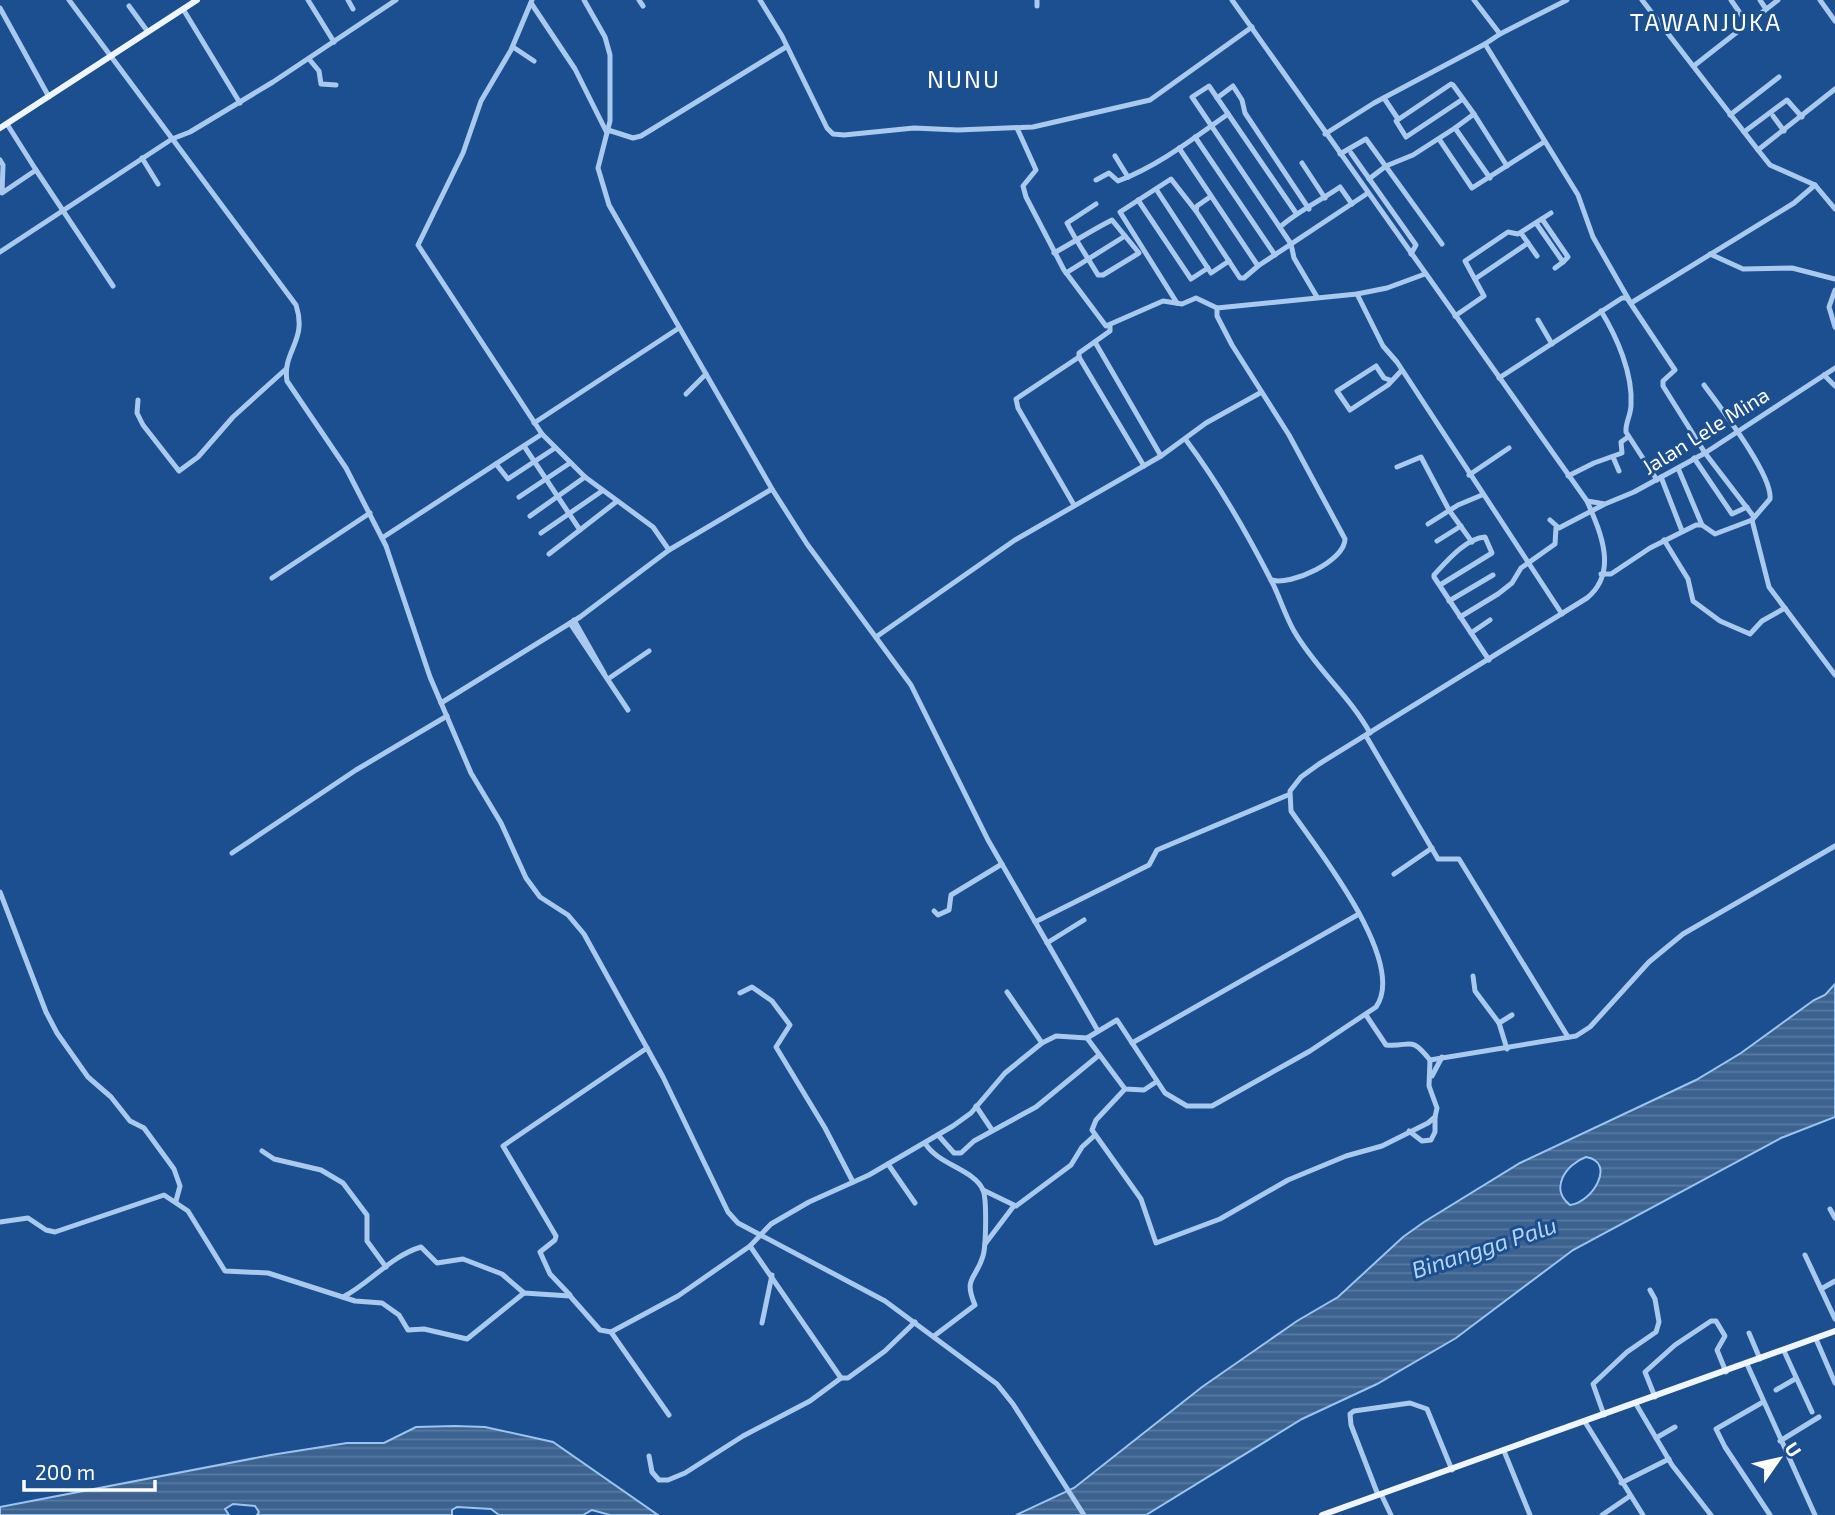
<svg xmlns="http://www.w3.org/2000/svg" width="1835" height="1515" viewBox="0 0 1835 1515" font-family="'Exo 2',sans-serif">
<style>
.water{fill:url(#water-rules);stroke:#9cc4f0;stroke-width:2;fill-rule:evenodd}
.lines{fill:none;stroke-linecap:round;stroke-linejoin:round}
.minor{stroke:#a9c9ee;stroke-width:5}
.major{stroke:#f0f6ff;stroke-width:6}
.labels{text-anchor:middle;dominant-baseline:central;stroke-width:6;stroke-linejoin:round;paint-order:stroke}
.street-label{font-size:21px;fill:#fff;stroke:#1b4f8f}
.water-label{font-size:23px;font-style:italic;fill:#b5d3f5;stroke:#1b4f8f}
.quarter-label{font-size:24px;letter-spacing:2px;fill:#fff;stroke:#1b4f8f}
</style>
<defs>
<pattern id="water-rules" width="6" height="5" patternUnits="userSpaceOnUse" patternTransform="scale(1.75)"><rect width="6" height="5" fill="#3c6290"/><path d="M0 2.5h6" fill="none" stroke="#597aa1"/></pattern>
</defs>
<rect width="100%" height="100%" fill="#1b4f8f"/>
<g class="water">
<path d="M1835 984V1117L1781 1138 1573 1250 1456 1338 1377 1384 1302 1419 1146 1515H1016L1074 1488 1202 1387 1297 1321 1338 1297 1403 1237 1424 1222 1520 1163 1696 1080 1741 1053 1814 1000 1825 995ZM1586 1157C1617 1162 1592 1203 1570 1205 1549 1189 1566 1164 1586 1157Z"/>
<polygon points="455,1426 485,1427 553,1442 658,1515 610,1515 592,1510 583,1515 499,1515 491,1509 457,1507 452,1510 452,1515 257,1515 259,1512 255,1506 233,1504 225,1509 229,1515 0,1515 0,1507 271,1455 347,1443 384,1443 416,1427"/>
</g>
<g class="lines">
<g class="minor">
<path d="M69 0 296 305C308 341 282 351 287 381L346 468 386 546 430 677 471 773 501 823 526 878 540 897 568 915 584 934 663 1077 728 1212 738 1223 885 1301 997 1384 1013 1404 1084 1515"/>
<polyline points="308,0 334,42"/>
<polyline points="348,0 353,9"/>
<polyline points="532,0 511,50 481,101 463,153 418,245 542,434 585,477 653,527 669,550"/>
<polyline points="584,0 605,37 610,55 610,121 598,168 609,205 772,489 807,544 911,685 988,840 1098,1031"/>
<polyline points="639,0 643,6"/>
<polyline points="760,0 782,36 827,128 833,134 844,135 914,128 958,130 1033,127 1150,100 1252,27"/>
<polyline points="1474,0 1500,34 1485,44"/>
<polyline points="1642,0 1758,150"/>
<polyline points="1731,0 1747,23"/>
<polyline points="1760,0 1766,9"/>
<polyline points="1820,0 1835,21"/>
<polyline points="531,3 575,69 607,133"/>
<polyline points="129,6 148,32"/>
<polyline points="1037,6 1037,0"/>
<polyline points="0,8 49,97"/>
<polyline points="183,9 240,103"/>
<polyline points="1500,34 1567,0"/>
<polyline points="513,47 534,61"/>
<polyline points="309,59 319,71 321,84 336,85"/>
<polyline points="1695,65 1778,0"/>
<polyline points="1835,89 1758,150 1770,165 1815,185 1835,209"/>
<polyline points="1217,98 1233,86 1242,100 1245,113 1309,209"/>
<polyline points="1384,98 1398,119"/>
<polyline points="1463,99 1406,137 1396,121 1451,84 1453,85 1474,114"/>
<polyline points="1730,115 1779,77"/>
<polyline points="1773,116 1784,131"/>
<polyline points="7,124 36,170"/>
<polyline points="1017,128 1036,170 1023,186 1026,197 1064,270 1106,326 1163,301 1182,304 1196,298 1217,308 1357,294 1387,288 1425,274"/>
<polyline points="608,130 633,138 641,136 786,47"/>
<polyline points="1744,132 1787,100 1802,117"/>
<polyline points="1325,134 1374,103 1485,44 1578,195 1593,237 1629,300"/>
<polyline points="1195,137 1275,255"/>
<polyline points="1439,139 1472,188 1544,142"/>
<polyline points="1179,148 1258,266 1368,193"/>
<polyline points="1351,153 1416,245 1411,254"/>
<polyline points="1340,154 1366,139 1442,244"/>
<polyline points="1115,156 1128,177"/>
<polyline points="142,158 158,184"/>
<polyline points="0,160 3,165 2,193 36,170 113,286"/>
<polyline points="1302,163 1325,198"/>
<polyline points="1490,178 1455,128 1474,114 1507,166"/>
<polyline points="1369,179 1386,166 1413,155 1455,128"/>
<path d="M1096 180 1109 173 1118 181C1158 166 1194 138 1228 114"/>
<polyline points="1156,189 1211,273 1229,261"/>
<polyline points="1210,197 1197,206 1196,211 1240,278 1244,278 1258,266"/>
<polyline points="1138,200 1191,279 1208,268"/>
<polyline points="1296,213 1209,86 1192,97 1291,244 1294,258 1317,297"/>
<polyline points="1542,219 1568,257 1563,262"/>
<polyline points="1536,223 1563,262 1555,268"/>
<path d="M1280 227C1298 211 1320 201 1340 187L1352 204"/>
<polyline points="1521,233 1537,256"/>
<polyline points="0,252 172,139 190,132 273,82 396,0"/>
<path d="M1054 253C1074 242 1092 230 1112 220L1139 253 1103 275H1098C1088 258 1076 241 1067 223L1096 204"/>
<polyline points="1710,254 1743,269 1792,268 1835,279"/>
<polyline points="1066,273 1125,236"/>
<polyline points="1475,279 1528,243"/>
<polyline points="1835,290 1829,307 1835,327"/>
<polyline points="1357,294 1383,346 1397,362 1562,614"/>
<polyline points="1177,303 1120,212 1171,179 1196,211"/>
<polyline points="1631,303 1794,203 1815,185"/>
<path d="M1217 308V316L1232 345 1289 435 1345 539C1345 561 1291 586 1271 580"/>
<path d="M1601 311C1617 337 1633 374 1631 405 1631 415 1625 423 1626 432L1657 480"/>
<polyline points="1455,316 1484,296 1465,261 1508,232 1518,234 1551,213"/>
<polyline points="1538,320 1552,344"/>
<polyline points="1110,327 1110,331 1079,353 1079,357 1144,466"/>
<polyline points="1095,342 1161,456"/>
<polyline points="1824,375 1835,386"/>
<polyline points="1499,378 1622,298 1627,298 1675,370 1663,381 1663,386 1705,453 1754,517"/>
<polyline points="1390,380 1384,378 1376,366 1337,391 1350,410 1388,385 1402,370"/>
<polyline points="686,394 706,374"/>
<polyline points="138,400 137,413 143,425 179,471 198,457 233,417 286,369"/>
<polyline points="534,423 679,328"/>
<path d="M1186 440C1219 484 1247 533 1272 582 1280 598 1285 615 1294 631 1316 669 1349 695 1370 733"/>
<polyline points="524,446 580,530"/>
<polyline points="1613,457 1619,471"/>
<polyline points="1694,458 1732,514 1747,507"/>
<polyline points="496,464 508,479 555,448"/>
<polyline points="1397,467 1421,457 1449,510 1472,542"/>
<polyline points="1678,468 1702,525"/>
<polyline points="1469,475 1509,448"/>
<polyline points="1568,476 1594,463 1622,453 1621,442 1628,437"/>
<polyline points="1661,477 1682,531"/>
<polyline points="519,497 570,463"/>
<polyline points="1587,501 1605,504 1634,492 1705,453 1835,368"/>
<polyline points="1074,505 1018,408 1016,399 1079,357"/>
<polyline points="530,516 585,477"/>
<polyline points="1550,520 1559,528 1603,505"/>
<polyline points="1752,520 1769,587 1835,675"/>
<polyline points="1428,524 1458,505 1482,495"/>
<polyline points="541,533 602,491"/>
<polyline points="382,538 542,434"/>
<polyline points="1664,540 1688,579 1693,601 1720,621 1750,634 1762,621 1785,608"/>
<polyline points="1437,541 1461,526"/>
<polyline points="549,554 616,502"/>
<path d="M1601 574H1611L1650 548 1696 525H1702L1715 534 1752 520 1770 499C1773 475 1719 406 1704 385"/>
<polyline points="272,578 370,513"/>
<path d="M1440 585 1492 553 1485 537C1466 538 1446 562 1434 575V577L1489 660"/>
<polyline points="1449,601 1493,575"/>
<polyline points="1460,617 1498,594 1512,583 1521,568 1555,544 1556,528"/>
<polyline points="574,620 604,673"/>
<polyline points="570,623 628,710"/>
<polyline points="1471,633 1490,620"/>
<polyline points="876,637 1015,540 1161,456 1206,423 1260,393"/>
<polyline points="608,679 649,651"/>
<polyline points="441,703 580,617 669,550 772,489"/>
<polyline points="1366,736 1438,859 1459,859 1568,1037"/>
<polyline points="232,853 356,770 447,716"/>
<polyline points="1394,874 1432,848"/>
<polyline points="0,892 46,1012 57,1033 88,1077 111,1097 130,1121 144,1128 174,1169 180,1186 176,1201"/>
<polyline points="934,911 938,915 949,910 951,895 1002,864"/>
<polyline points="1035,922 1149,865 1157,850 1288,795"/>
<polyline points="1047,943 1084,920"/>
<polyline points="1473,976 1475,991 1499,1023 1507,1049"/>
<polyline points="1007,992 1042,1043"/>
<polyline points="740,993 752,987 772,1001 790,1025 776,1047 825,1128 853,1182"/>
<path d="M1366 1015 1386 1045C1412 1047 1410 1035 1430 1060L1576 1036 1590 1027 1649 962 1683 934 1835 846"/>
<polyline points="1499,1023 1512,1015"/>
<polyline points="1087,1038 1125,1089 1144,1090 1156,1082"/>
<polyline points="1132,1043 1359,914"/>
<polyline points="1432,1076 1442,1057"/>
<polyline points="1125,1089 1096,1120 1092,1130 1141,1199 1156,1243 1220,1219 1288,1180 1346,1156 1382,1146 1428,1123 1435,1117 1437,1108 1429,1086 1430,1060"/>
<polyline points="976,1106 992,1130"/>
<polyline points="1409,1131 1422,1141 1431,1140 1435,1132 1435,1117"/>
<polyline points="938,1135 954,1153 961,1153 974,1141 1036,1107 1098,1056"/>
<path d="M925 1143C938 1165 974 1169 983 1190 987 1199 986 1246 983 1256 976 1280 963 1277 975 1305L934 1336"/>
<polyline points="262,1151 274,1159 321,1170 343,1183 367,1215 367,1241 386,1267"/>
<polyline points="888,1164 915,1203"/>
<polyline points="983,1190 1016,1206 1071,1165 1082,1147 1094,1136"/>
<polyline points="1830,1209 1835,1218"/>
<path d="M0 1222 28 1218 46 1230 55 1232 164 1195 188 1211 225 1271 268 1273 355 1301 382 1303 399 1315 408 1330 424 1329 467 1339 524 1293 570 1296 600 1330 611 1332 678 1296 750 1246 771 1224 809 1202 869 1175 953 1126 971 1113 1005 1073 1042 1043 1056 1036 1087 1038 1117 1020 1165 1093 1187 1106H1212L1310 1051 1376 1007C1408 962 1317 849 1291 811L1290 791 1301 777 1319 764 1587 598C1619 572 1600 531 1587 501L1232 0"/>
<polyline points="985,1244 1013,1207"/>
<polyline points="750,1246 841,1378"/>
<polyline points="1805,1255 1835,1319"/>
<polyline points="1821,1289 1835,1281"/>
<polyline points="570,1295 550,1274 540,1252 555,1240 556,1236 503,1146 647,1048"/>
<path d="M343 1297C370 1283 391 1256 421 1247L437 1263 463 1259 502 1274 524 1293"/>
<polyline points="762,1323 772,1275"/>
<polyline points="611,1332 669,1415"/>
<polyline points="1749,1333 1760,1359"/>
<polyline points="1816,1339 1835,1383"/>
<polyline points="1784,1351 1812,1412"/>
<polyline points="1747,1364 1815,1515"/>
<polyline points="1776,1390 1795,1379"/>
<polyline points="1655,1397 1645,1372 1675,1345 1711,1321 1716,1321 1725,1336 1717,1350 1726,1372"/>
<polyline points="1763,1402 1716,1429 1725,1447 1770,1515"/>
<polyline points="1636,1404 1672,1465 1711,1515"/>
<polyline points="1604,1415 1593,1384 1627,1352 1656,1332 1659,1322 1655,1299 1650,1290"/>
<polyline points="1585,1422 1643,1515"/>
<polyline points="1656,1438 1675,1427"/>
<polyline points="1780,1441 1819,1417"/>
<polyline points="1504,1451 1530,1515"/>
<polyline points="649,1456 652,1472 659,1480 668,1480 685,1473 743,1436 810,1401 841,1378 848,1378 885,1351 915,1322"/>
<polyline points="1621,1483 1669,1459"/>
<polyline points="1381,1494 1391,1515"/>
<polyline points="1378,1495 1351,1425 1350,1414 1354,1411 1410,1403 1427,1409 1452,1470"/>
<polyline points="1602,1515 1630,1496"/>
</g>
<g class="major">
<polyline points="0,128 197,0"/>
<polyline points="1322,1515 1835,1331"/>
</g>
</g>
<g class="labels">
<g class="street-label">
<text transform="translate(1705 430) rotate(-32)">Jalan Lele Mina</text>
</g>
<g class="water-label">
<text transform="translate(1484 1247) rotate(-18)">Binangga Palu</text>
</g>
<g class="quarter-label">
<text x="1706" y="21">TAWANJUKA</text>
<text x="964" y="78">NUNU</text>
</g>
</g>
<g transform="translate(1779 1459) rotate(56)" stroke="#1b4f8f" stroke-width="5" paint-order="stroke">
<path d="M0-5L12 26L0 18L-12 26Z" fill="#ffffff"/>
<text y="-10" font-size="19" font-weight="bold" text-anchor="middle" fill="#ffffff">U</text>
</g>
<path d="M24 1480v10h131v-10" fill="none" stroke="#ffffff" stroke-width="3.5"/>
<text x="35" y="1480" font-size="21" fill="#ffffff" stroke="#1b4f8f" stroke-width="5" paint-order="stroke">200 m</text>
</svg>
